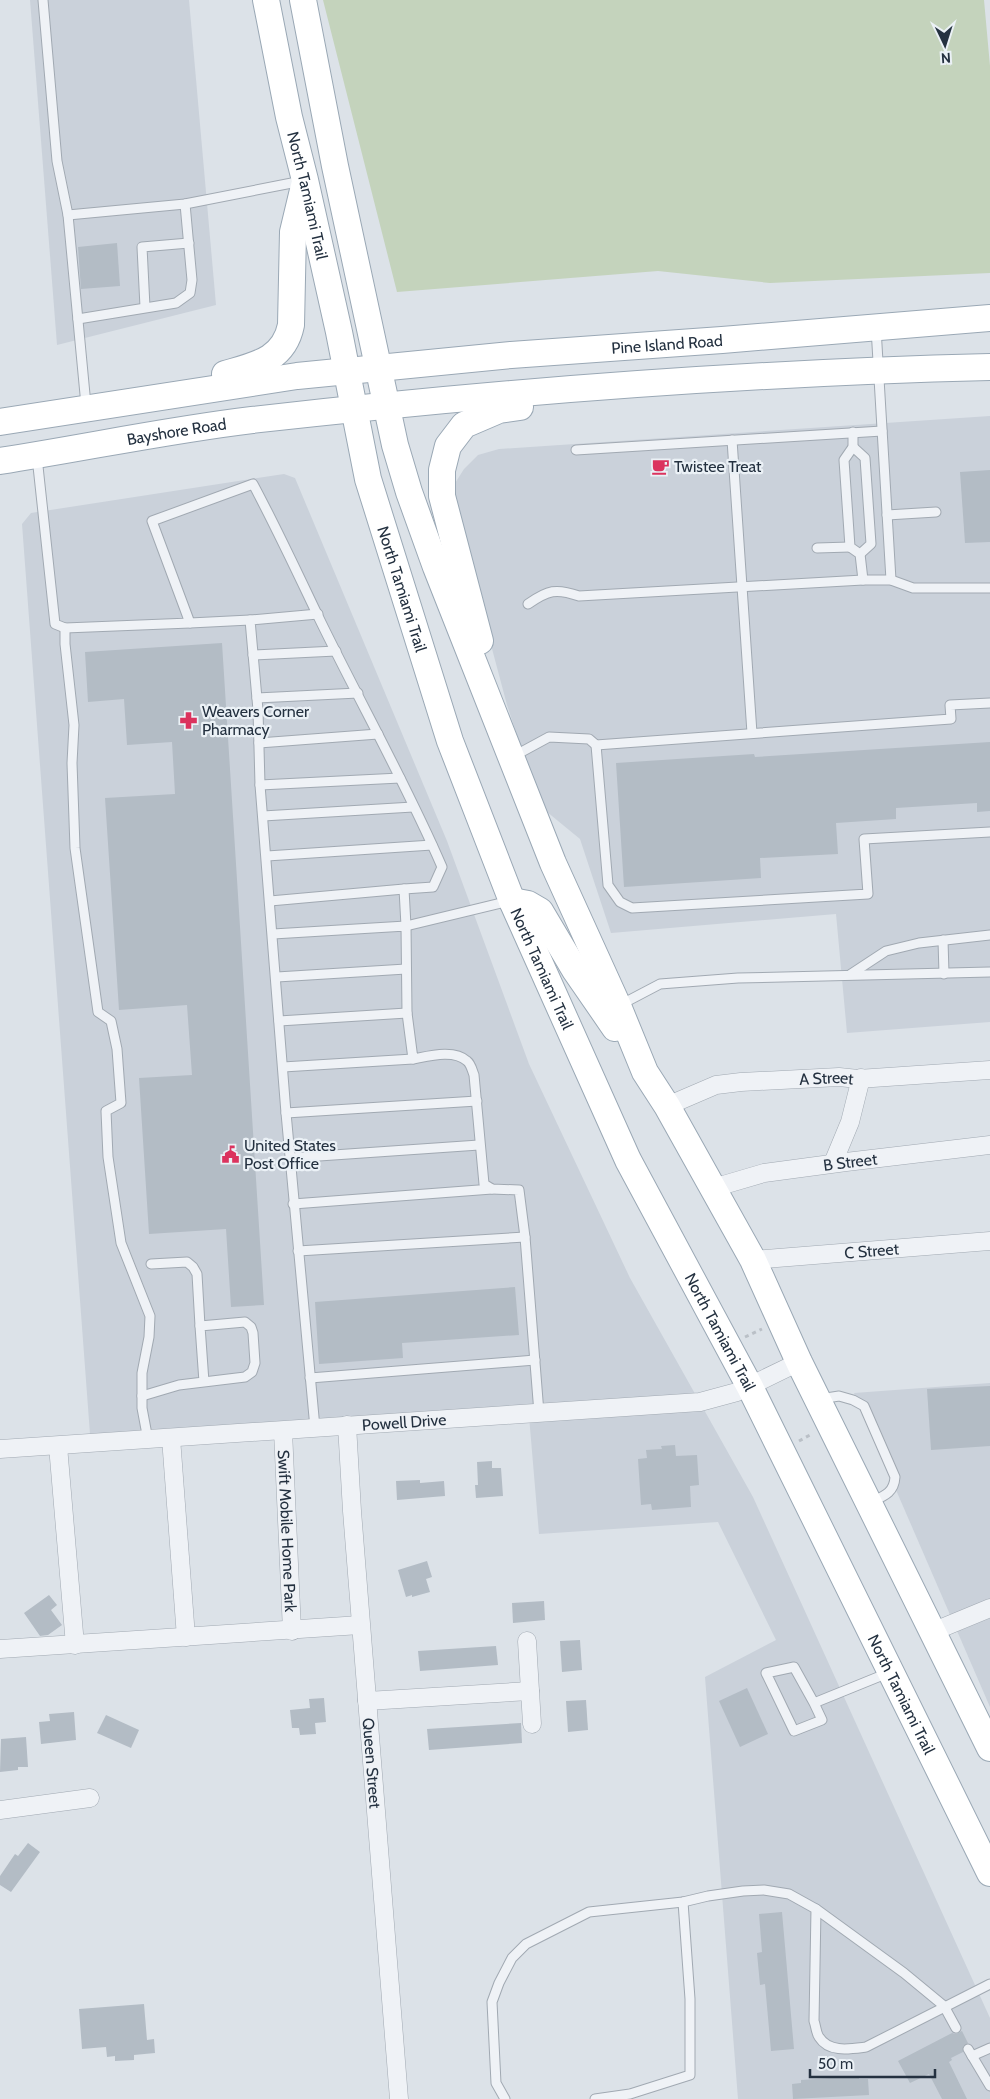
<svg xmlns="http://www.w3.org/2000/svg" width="990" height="2099" viewBox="0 0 990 2099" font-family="Cabin,sans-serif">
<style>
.built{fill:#cad1da}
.green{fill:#c4d3bc}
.building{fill:#b3bcc5}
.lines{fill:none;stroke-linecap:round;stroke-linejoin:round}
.service-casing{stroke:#a1a9b2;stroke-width:11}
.minor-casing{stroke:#a1a9b2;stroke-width:19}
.primary-casing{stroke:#9aa8b5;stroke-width:28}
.path{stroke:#bac0c7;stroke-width:3;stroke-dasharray:4 4;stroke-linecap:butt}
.service{stroke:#eff2f6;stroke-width:9}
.minor{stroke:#eff2f6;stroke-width:18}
.primary{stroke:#fff;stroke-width:26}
.labels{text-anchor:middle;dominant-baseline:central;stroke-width:4.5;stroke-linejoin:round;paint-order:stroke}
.street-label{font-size:16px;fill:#243140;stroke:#ebf1f6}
.poi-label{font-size:16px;fill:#243140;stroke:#ebf1f6;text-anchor:start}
</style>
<rect width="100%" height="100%" fill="#dce2e8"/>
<g class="built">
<polygon points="30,0 189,0 216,305 57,345"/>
<polygon points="990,416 990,1022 847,1033 836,914 611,933 580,839 541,807 507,705 451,495 452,488 464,469 478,455 499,449"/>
<polygon points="284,474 295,478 447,841 529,1064 630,1278 753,1497 990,2018 990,2099 738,2099 705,1677 776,1640 718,1522 539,1534 529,1416 346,1417 90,1434 22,524 31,513"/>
<polygon points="990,1383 990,1707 854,1393"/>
</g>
<polygon class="green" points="323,0 984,0 990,66 990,273 770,283 658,271 397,292"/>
<g class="building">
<polygon points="117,243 120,286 81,289 78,247"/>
<polygon points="990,470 990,542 965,543 960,472"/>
<polygon points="222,643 264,1305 231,1307 226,1229 149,1234 139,1078 192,1075 187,1005 119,1010 105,798 175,794 172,742 127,745 124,699 88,702 85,652"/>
<polygon points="990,742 990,811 977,812 977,803 896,808 896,819 836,823 838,854 760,858 761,878 624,887 616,763 754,754 755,757"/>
<polygon points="515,1287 519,1335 402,1343 403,1358 319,1364 315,1302"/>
<polygon points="990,1386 990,1446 931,1450 927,1389"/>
<polygon points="675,1445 676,1456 697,1455 699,1485 690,1486 691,1507 652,1510 651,1504 641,1505 638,1459 647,1458 646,1450 662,1449 661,1446"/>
<polygon points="492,1461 492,1468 501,1468 503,1496 476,1498 475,1485 478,1485 477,1462"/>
<polygon points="420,1480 420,1483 444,1481 445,1496 397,1500 396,1481"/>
<polygon points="427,1561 432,1577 426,1579 430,1592 412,1597 412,1595 406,1597 398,1570"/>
<polygon points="49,1595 57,1605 51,1610 62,1625 48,1635 40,1636 24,1613"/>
<polygon points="544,1601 545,1620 513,1623 512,1603"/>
<polygon points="580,1640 582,1670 562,1672 560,1641"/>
<polygon points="496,1646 498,1665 420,1671 418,1651"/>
<polygon points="747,1688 768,1734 740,1747 719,1701"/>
<polygon points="324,1698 326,1722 315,1723 316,1734 300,1735 299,1728 292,1728 290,1710 310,1708 309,1699"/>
<polygon points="586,1700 588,1730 568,1732 566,1701"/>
<polygon points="74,1712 76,1740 41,1744 39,1722 50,1721 49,1714"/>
<polygon points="106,1715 139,1730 131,1748 97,1733"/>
<polygon points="521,1723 522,1743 429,1750 427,1729"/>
<polygon points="26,1737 28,1767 18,1767 18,1770 0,1772 1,1739"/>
<polygon points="28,1843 40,1852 11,1892 0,1885 0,1876 15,1854 18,1856"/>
<polygon points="782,1912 794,2049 771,2051 765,1984 760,1985 757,1953 762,1952 759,1914"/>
<polygon points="144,2004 147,2040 154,2039 155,2053 134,2055 134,2060 115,2061 115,2056 107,2057 106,2047 82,2049 79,2009"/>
<polygon points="962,2031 968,2043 963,2046 963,2052 951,2058 952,2060 949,2062 967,2099 942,2099 929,2074 910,2083 898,2061 952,2033 956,2034"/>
<polygon points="859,2076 859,2079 868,2079 869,2095 793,2099 792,2084 801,2083 801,2080"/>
</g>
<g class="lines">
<defs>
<g id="service">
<polyline points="43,0 57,161 68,215 86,405"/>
<polyline points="68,215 185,204 302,181"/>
<polyline points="145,307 142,247 189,243"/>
<polyline points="78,319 176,303 190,293 192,280 185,204"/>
<polyline points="876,328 891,580"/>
<polyline points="853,432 853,447 844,460 850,547 860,554 863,580"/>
<polyline points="732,440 752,733"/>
<polyline points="853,447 865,458 871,544 860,554"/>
<polyline points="576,450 882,431"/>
<path d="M37 457 55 624 65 628 190 623 152 521 253 484C276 527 296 570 317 614 358 699 405 781 442 867L433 887 404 889 406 926 509 901"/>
<polyline points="887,515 936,512"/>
<polyline points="817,548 850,547"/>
<path d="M528 604C548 590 556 588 579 596L863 580H891L913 588H990"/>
<polyline points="190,623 250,620"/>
<polyline points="65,628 65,644 74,725 72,763 75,848 98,1012 111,1021 117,1049 121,1103 106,1111 108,1157 121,1243 150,1316 149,1337 142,1373 142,1408 148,1440"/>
<polyline points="253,655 336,651"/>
<polyline points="257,698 358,693"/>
<polyline points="259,743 378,734"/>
<polyline points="596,745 608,885 620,902 632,908 868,894 864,839 990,832"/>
<polyline points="514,756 549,737 589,739 596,745 951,719 950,705 990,703"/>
<polyline points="260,785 400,778"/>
<polyline points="263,816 413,807"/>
<polyline points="267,856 432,845"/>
<polyline points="270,901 404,889"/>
<path d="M273 934 406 926 407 1013 413 1059C429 1056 454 1049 467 1061 471 1064 472 1070 474 1075L484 1184 492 1189 519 1190 525 1237 539 1413"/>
<polyline points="943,940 944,974"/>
<polyline points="851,974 886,951 919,943 990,935"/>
<polyline points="277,977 406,969"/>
<polyline points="620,1005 660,984 738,978 990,972"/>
<polyline points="279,1021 407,1013"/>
<polyline points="283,1067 413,1059"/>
<polyline points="286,1113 477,1101"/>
<polyline points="290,1158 479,1145"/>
<polyline points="293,1204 492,1189"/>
<polyline points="298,1251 525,1237"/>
<polyline points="151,1264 187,1262 193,1267 197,1274 200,1326"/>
<polyline points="310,1378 535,1360"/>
<polyline points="142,1396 179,1385 245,1377 252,1372 255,1363 253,1333 251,1327 245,1322 200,1326 204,1382"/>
<path d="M820 1399 839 1396 853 1400 864 1406 895 1477C894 1493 884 1496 871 1502"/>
<polyline points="315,1428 286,1113 260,785 258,710 250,620 318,614"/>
<polyline points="814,1703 822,1720 794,1731 766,1673 794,1667 814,1703 888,1673"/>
<polyline points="816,1909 904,1973 944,2006 956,2028"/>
<polyline points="968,2049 990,2086"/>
<polyline points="972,2056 990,2048"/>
<path d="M505 2099 496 2083 492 2002 499 1983 512 1958 526 1944 589 1912 683 1902 708 1896 743 1891 764 1890 789 1894 816 1909 814 2021C816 2026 816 2033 819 2037 829 2053 850 2049 866 2047L990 1984"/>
<polyline points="595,2099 630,2094 690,2075 690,1999 683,1902"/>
</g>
<g id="minor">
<path id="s1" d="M667 1106 716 1085 741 1082 839 1077 858 1079 990 1070"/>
<polyline points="833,1163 850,1122 861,1078"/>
<path id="s2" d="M713 1188 764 1173 846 1162 990 1145"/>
<path id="s3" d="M753 1260 990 1241"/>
<path id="s4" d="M347 1425 352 1511 399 2099"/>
<path id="s5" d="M283 1431 292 1631"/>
<polyline points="171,1438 186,1637"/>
<polyline points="58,1446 75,1645"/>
<path id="s6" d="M0 1449 700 1402 737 1392 799 1362"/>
<polyline points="932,1632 990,1608"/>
<polyline points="527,1641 532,1724"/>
<polyline points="0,1649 360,1625"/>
<polyline points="367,1701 530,1691"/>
<polyline points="0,1810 90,1798"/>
</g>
<g id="primary">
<path id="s7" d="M266 0 289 117 305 180 339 332 368 479 450 741 512 901 628 1160 750 1387 990 1873"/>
<polyline points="303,0 335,166 395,445 409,492 436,567 553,863 618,1006 645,1072 667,1106 753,1260 799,1362 990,1748"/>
<path d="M225 374C256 365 284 360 291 325L293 232 304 186"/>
<path id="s8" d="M0 422 297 376 511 355 722 340 990 318"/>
<path id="s9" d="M0 461C84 448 168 430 252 420 497 392 744 373 990 367"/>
<polyline points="480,641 442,496 442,470 448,446 464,425 499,410 520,407"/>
<polyline points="512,901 528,904 540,911 575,970 615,1028"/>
</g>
</defs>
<use href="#service" class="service-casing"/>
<use href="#minor" class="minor-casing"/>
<use href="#primary" class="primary-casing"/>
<g class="path">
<polyline points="745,1337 762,1329"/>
<polyline points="799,1441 810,1435"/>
</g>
<use href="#service" class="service"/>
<use href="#minor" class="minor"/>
<use href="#primary" class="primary"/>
</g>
<defs>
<symbol id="cafe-bare" viewBox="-9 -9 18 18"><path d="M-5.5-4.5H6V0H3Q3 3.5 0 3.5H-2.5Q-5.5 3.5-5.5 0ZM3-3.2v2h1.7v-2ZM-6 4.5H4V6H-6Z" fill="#db335e" stroke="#ebf1f6" stroke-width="2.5" paint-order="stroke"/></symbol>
<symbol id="pharmacy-bare" viewBox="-9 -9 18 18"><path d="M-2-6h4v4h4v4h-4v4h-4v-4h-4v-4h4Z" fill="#db335e" stroke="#ebf1f6" stroke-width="2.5" paint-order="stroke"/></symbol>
<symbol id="civic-bare" viewBox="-9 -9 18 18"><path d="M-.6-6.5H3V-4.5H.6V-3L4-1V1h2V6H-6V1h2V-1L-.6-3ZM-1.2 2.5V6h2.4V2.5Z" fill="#db335e" stroke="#ebf1f6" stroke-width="2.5" paint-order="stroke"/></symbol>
</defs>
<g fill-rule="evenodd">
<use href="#cafe-bare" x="648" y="454" width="25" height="25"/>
<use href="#pharmacy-bare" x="176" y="708" width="25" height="25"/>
<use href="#civic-bare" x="218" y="1142" width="25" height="25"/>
</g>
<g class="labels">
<g class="street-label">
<text stroke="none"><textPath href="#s7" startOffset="200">North Tamiami Trail</textPath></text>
<text stroke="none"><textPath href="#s8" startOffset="672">Pine Island Road</textPath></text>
<text stroke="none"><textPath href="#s9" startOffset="179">Bayshore Road</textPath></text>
<text stroke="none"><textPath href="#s7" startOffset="605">North Tamiami Trail</textPath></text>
<text stroke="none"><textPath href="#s7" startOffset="1010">North Tamiami Trail</textPath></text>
<text stroke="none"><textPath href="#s1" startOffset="164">A Street</textPath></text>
<text stroke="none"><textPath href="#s2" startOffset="140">B Street</textPath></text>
<text stroke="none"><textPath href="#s3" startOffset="119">C Street</textPath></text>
<text stroke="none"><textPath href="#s7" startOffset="1415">North Tamiami Trail</textPath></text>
<text stroke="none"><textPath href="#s6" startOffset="405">Powell Drive</textPath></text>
<text stroke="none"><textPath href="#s5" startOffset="100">Swift Mobile Home Park</textPath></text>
<text stroke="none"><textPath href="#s7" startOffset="1820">North Tamiami Trail</textPath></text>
<text stroke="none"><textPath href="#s4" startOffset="339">Queen Street</textPath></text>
</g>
<g class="poi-label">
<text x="674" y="466">Twistee Treat</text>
<text x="202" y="711">Weavers Corner<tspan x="202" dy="18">Pharmacy</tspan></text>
<text x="244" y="1145">United States<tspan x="244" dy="18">Post Office</tspan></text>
</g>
</g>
<g transform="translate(945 45) rotate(176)" stroke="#ebf1f6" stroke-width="4" paint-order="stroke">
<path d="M0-4L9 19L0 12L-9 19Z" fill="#243140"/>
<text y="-8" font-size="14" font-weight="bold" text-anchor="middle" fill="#243140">N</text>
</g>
<path d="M810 2069v8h125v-8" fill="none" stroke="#243140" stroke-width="2.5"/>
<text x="818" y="2069" font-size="15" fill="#243140" stroke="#ebf1f6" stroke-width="4" paint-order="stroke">50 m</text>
</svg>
